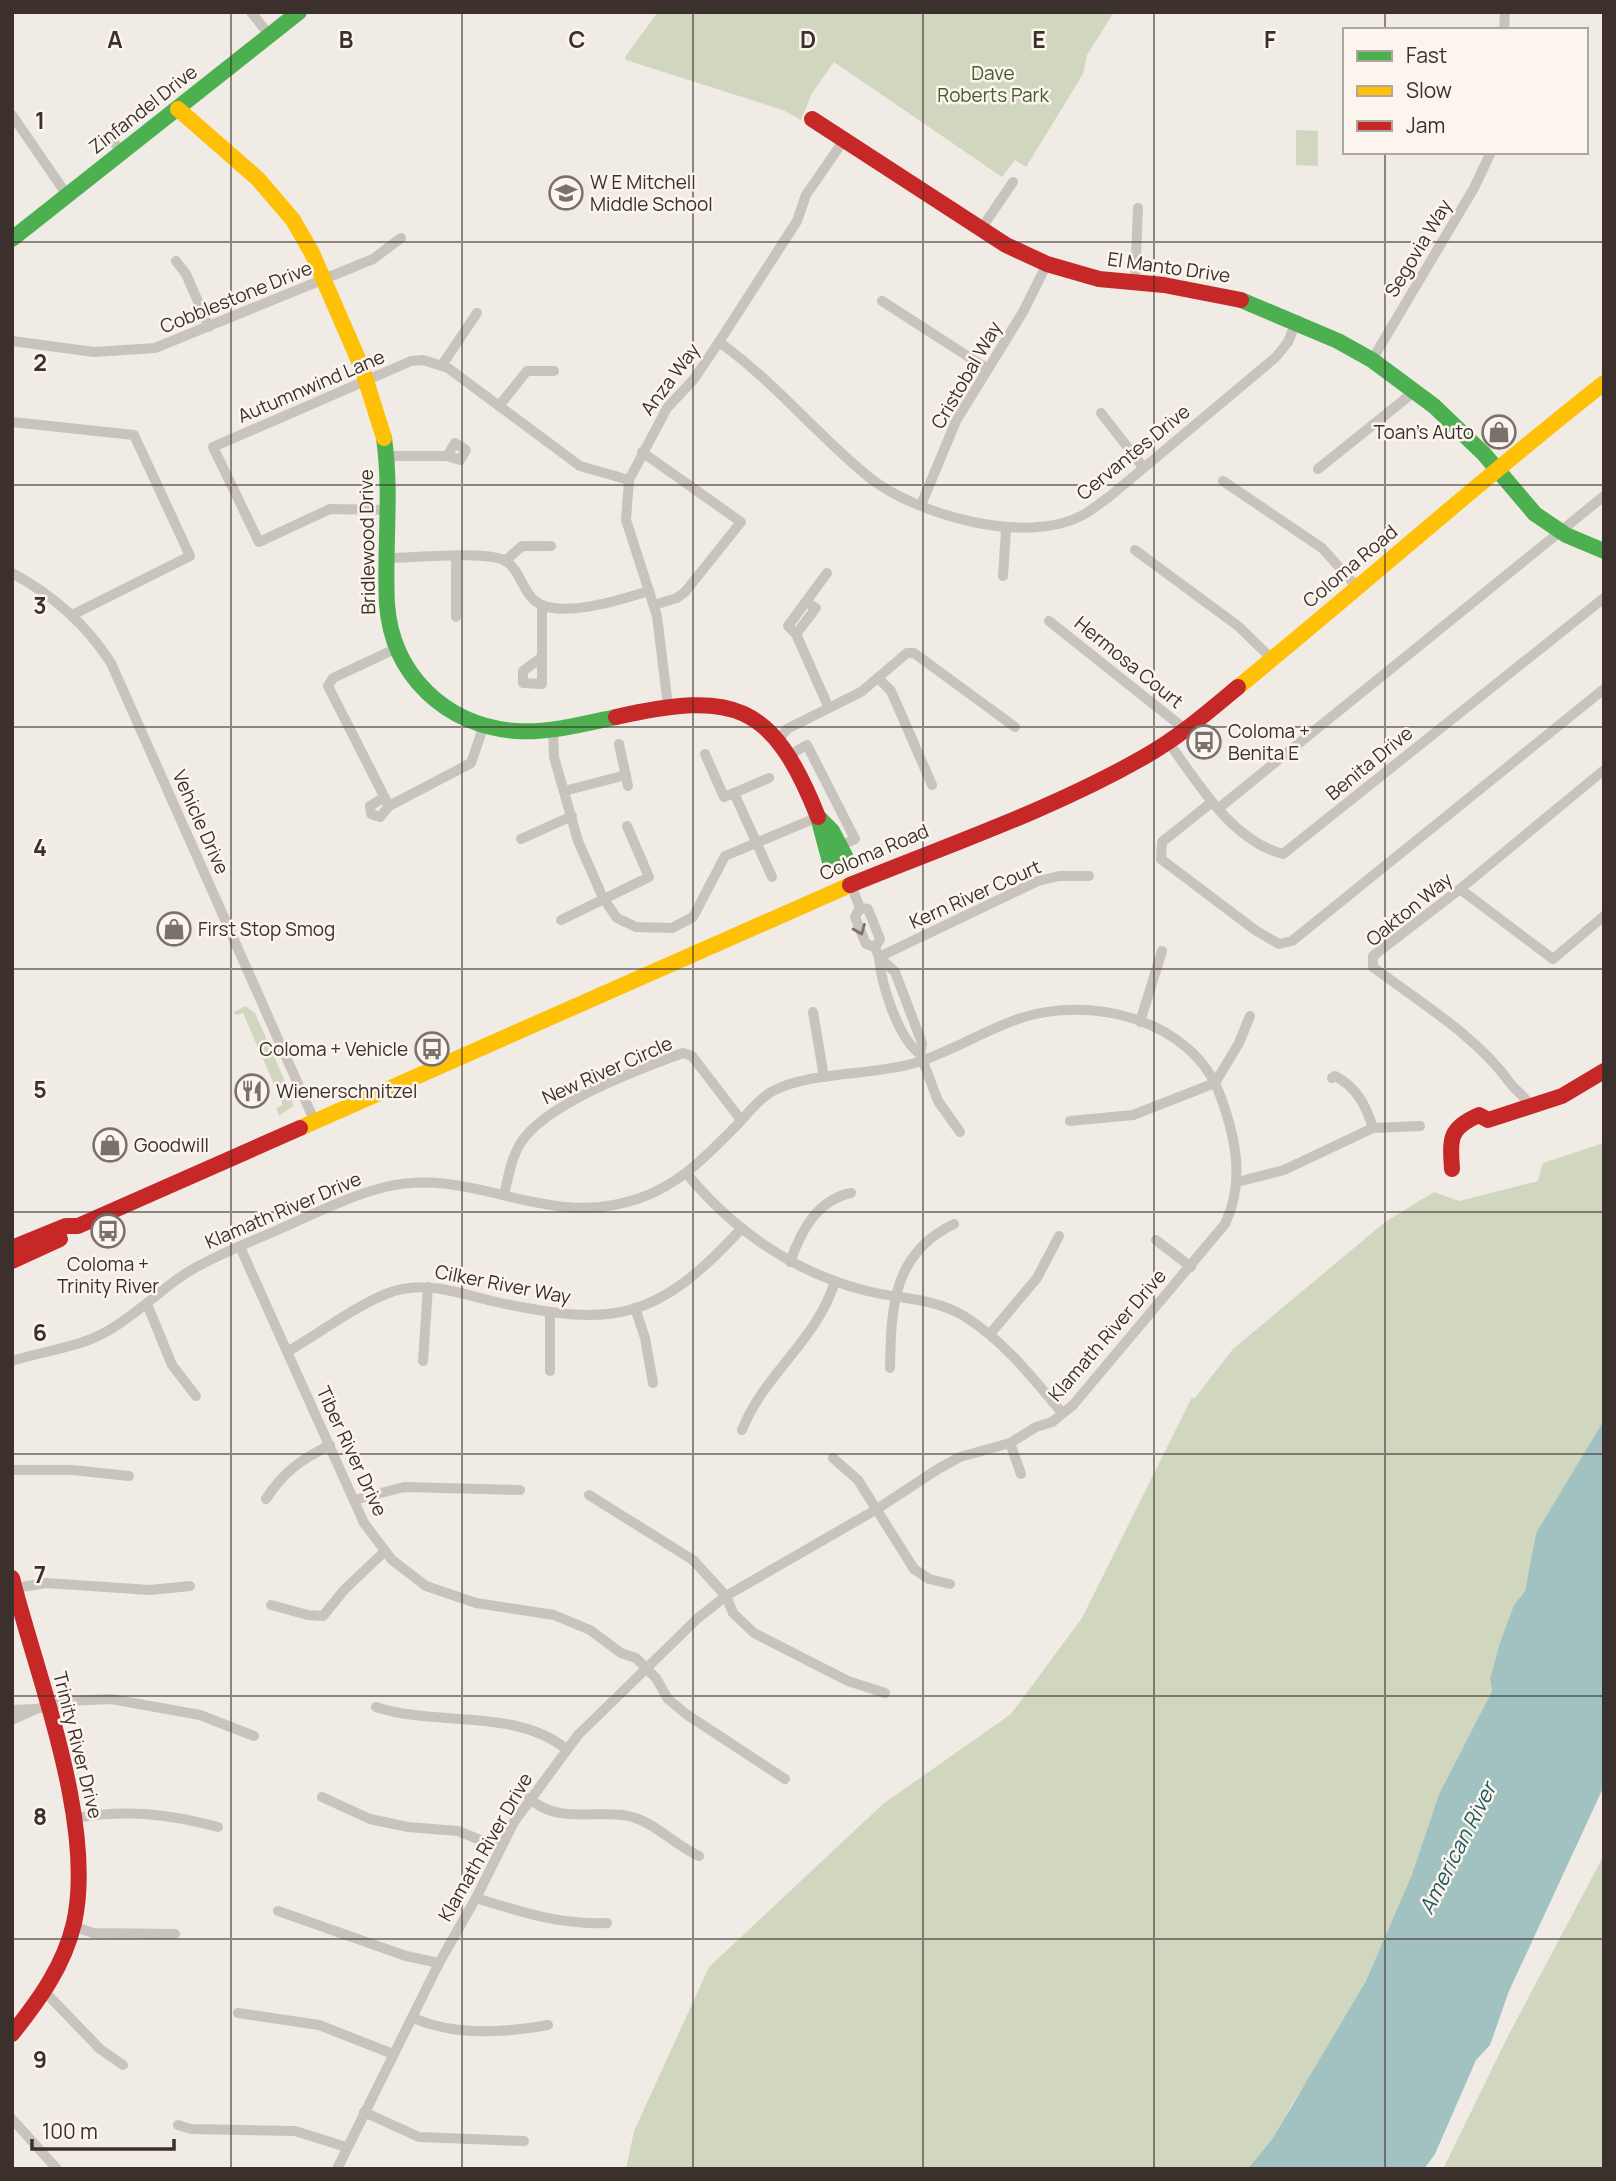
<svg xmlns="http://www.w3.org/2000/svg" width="1616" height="2181" viewBox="0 0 1616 2181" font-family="Manrope,sans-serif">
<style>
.green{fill:#d1d6bf}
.water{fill:#a1c2c1}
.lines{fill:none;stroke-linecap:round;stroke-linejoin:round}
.street{stroke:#c9c3be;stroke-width:10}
.fast{stroke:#4caf50;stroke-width:16}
.slow{stroke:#ffc107;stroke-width:16}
.jam{stroke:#c62828;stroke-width:16}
.oneway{stroke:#7b726d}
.grid{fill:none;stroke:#3b302b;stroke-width:2;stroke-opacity:0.55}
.labels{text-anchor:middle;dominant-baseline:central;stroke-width:5;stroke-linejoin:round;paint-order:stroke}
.park-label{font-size:19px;fill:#4a5a2e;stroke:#fbf5ee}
.street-label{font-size:19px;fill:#3b302b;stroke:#fbf5ee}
.poi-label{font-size:19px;fill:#3b302b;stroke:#fbf5ee;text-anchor:start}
.water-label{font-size:21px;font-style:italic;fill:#1f5a5e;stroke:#fbf5ee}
.grid-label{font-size:23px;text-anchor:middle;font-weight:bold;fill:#3b302b;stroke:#fbf5ee;stroke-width:5;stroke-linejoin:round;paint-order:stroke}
</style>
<rect width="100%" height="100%" fill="#f0ebe5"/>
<g class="green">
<polygon points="658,12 1114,12 1087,55 1083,74 1026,167 1015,160 1002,177 834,62 812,93 801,120 783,110 626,60 625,57"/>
<polygon points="1296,130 1318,131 1318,166 1296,165"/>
<polygon points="245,1006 255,1013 291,1095 293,1106 279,1116 276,1108 283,1105 243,1013 236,1015 234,1012"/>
<polygon points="1604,1143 1604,1420 1536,1533 1525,1591 1514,1605 1490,1679 1492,1691 1439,1794 1411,1877 1367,1981 1328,2050 1290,2107 1265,2169 626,2169 634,2131 709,1967 883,1804 1011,1714 1082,1618 1192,1397 1194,1399 1233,1349 1385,1222 1434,1192 1459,1201 1538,1181 1543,1163"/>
<polygon points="1604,1855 1604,2169 1443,2169 1509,2034"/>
</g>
<polygon class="water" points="1604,1420 1604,1786 1509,1991 1490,2045 1476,2060 1435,2154 1424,2169 1248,2169 1273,2138 1366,1981 1411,1877 1439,1794 1492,1691 1490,1679 1500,1643 1514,1605 1525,1591 1536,1533"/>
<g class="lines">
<g class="street">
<polyline points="251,12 270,36"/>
<polyline points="1504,30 1505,12"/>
<polyline points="12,115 67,195"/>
<polyline points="109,136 122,152"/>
<polyline points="981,229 1013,182"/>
<polyline points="176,261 186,274 209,327"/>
<polyline points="1135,281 1138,208"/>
<polyline points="882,301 986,368"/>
<polyline points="12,341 94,352 155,348 373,259 401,238"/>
<path d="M719 342C774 381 818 436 870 478 917 515 1027 546 1083 515 1092 510 1100 503 1109 497L1276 357 1288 342 1297 320"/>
<polyline points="1372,360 1474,188 1491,152"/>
<polyline points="442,365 477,313"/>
<polyline points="499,406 527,371 554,371"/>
<polyline points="1101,413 1143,467"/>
<polyline points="12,422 134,435 190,556 72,615"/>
<polyline points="642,452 741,522 685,592 677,598 654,605"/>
<polyline points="386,456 447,456 460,460 466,450 455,443 447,456"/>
<polyline points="1318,469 1415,391"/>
<polyline points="1223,481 1322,548 1359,589"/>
<polyline points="921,505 956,421 1023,312 1047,264"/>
<polyline points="388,510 330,509 259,542 213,447 411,361 423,360 448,368 580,466 629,480"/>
<polyline points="1135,550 1238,626 1271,658"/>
<path d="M388 558C413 558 487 550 506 561 520 570 522 590 534 600 557 621 623 599 649 591"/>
<polyline points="505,561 522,546 551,546"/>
<path d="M12 573C53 595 86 624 111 663L314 1120"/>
<polyline points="827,573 788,626 796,634 828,706"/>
<polyline points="1003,576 1006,530"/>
<polyline points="542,605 542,684 523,683 523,671 542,657"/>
<polyline points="456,617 456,557"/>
<polyline points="1049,621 1186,730"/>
<polyline points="796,634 816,608 806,602"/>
<polyline points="397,648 333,678 328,686 389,806 471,763 483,728"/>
<polyline points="878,678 891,691 932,785"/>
<polyline points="668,706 657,616 626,520 629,480 667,408 694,379 719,342 797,221 806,195 844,140"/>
<polyline points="553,730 554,757 578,841 603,898 617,918 636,927 672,928 693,917 725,856 818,817"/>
<polyline points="780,738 787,729 861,692 907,653 914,653 1015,727"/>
<path d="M1169 743C1198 783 1232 841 1283 854L1604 598"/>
<polyline points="619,744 628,786"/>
<polyline points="705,754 724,797 734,793 772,877"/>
<polyline points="791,754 807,745 855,839 842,845"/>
<polyline points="564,791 626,775"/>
<polyline points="734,793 769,778"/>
<polyline points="383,798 370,806 371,814 380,817 389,806"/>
<polyline points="1212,802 1162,842 1161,859 1255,930 1279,944 1292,941 1604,689"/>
<polyline points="1219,808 1604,496"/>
<polyline points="521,839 572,816"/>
<polyline points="851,885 860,908 868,909 880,939 875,947 879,957 1038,881 1059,876 1089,876"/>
<polyline points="1460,889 1553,959 1604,916"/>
<polyline points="860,908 855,917 866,944 875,947"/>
<polyline points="561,920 649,877 627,826"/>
<path d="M879 957 895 972 922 1043 920 1054C898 1038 881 984 879 957Z"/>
<polyline points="813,1012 824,1077"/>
<polyline points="1140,1022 1162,951"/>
<polyline points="921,1056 938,1101 960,1132"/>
<path d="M1332 1078 1335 1076C1357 1087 1366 1106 1373 1128"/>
<path d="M1530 1107C1525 1094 1517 1093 1510 1083 1478 1037 1418 1001 1373 967V956L1460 889 1604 770"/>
<polyline points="1070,1121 1133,1115 1215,1083 1239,1043 1250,1016"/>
<path d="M687 1174C734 1231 795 1273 867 1291 900 1299 934 1298 964 1316 1004 1341 1033 1378 1062 1413"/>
<polyline points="1237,1182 1284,1170 1373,1128 1420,1126"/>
<path d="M504 1195C508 1178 511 1159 520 1144 544 1104 639 1069 683 1053L692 1056 741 1120"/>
<polyline points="1156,1240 1191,1267"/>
<polyline points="240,1247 364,1523 392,1560 426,1586 476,1603 554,1615 590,1630 621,1653 636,1658 656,1678 668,1699 686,1714 785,1779"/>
<path d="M790 1262C801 1231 817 1200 851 1193"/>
<polyline points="147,1304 172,1365 196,1396"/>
<polyline points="635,1308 645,1338 653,1383"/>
<polyline points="990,1334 1037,1278 1059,1236"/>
<path d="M287 1352C317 1335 371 1294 403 1289 432 1283 463 1294 492 1301 613 1328 656 1322 742 1228"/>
<path d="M12 1361C43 1351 76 1348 104 1333 135 1317 159 1290 188 1272 217 1254 251 1242 282 1228 316 1213 349 1196 385 1187 475 1165 546 1232 640 1198 681 1184 709 1153 739 1123 749 1112 758 1100 771 1092 808 1071 872 1076 915 1063 951 1052 983 1031 1018 1019 1089 994 1192 1019 1220 1095 1236 1138 1245 1182 1225 1224L1073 1405 1052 1422 1036 1427 1010 1443 960 1457 938 1469 877 1509 726 1596 698 1618 578 1735 514 1822 476 1898 439 1963 337 2169"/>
<polyline points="423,1361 428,1287"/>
<path d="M890 1368C891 1307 893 1253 954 1224"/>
<polyline points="550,1371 550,1314"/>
<path d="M742 1430C764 1374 818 1339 835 1281"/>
<polyline points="1010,1443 1021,1474"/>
<polyline points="833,1458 858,1480 914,1569 929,1579 950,1584"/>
<polyline points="12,1470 72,1470 129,1476"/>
<polyline points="589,1495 693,1560 726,1596 733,1613 754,1633 848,1681 885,1693"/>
<path d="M266 1499C283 1472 302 1459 330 1445"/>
<polyline points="354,1500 404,1487 520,1490"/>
<polyline points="15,1588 46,1583 150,1590 190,1586"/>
<polyline points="271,1605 308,1615 323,1616 344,1590 385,1551"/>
<path d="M376 1707C436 1727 514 1708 565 1748"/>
<polyline points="12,1710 36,1709 70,1701 111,1699 200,1715 254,1736"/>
<polyline points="12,1720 36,1709"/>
<polyline points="322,1797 370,1819 408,1827 458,1831 500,1848"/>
<path d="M529 1798C556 1823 590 1811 623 1815 653 1819 672 1844 699 1856"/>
<path d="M76 1818C126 1809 169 1814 218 1827"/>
<path d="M476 1898C521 1912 560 1925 607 1923"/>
<polyline points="278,1911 406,1956 439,1963"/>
<polyline points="73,1926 93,1933 175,1934"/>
<polyline points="46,1993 100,2049 123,2065"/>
<polyline points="238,2013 319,2025 393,2054"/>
<path d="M413 2018C455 2036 503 2033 548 2025"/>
<polyline points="364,2112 419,2137 524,2141"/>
<polyline points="12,2119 57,2169"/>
<polyline points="178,2125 191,2129 295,2131 346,2147"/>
</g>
<g class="fast">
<polyline points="12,239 299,12"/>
<polyline points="1241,300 1338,341 1372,360 1434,406 1484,454 1535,514 1566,535 1604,551"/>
<path d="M384 438C392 494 384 549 387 604 392 675 446 726 516 731 549 733 584 724 616 717"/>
<polygon points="818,817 832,831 845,856 840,863 830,862"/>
</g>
<g class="slow">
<polyline points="178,109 258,179 293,220 312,253 362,368 384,438"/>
<path d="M1238 687C1361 587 1479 481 1604 383"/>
<polyline points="300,1128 850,885"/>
</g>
<g class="jam">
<polyline points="812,119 1006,245 1047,264 1099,279 1164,285 1241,300"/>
<path d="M616 717C733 691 772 701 818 817"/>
<path d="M850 885C948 845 1051 810 1144 757 1178 738 1208 712 1238 687"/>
<path d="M1452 1169C1450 1138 1449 1128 1479 1115L1488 1120 1562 1096 1604 1071"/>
<polyline points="12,1248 66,1226 78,1226 300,1128"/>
<polyline points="12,1261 60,1239"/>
<path d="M12 1578C37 1677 96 1824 74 1923 64 1966 39 2000 12 2034"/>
</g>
</g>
<defs><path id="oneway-chevron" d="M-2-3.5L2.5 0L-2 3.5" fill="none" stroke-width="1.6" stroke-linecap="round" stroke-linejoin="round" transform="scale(1.75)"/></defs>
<use class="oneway" href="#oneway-chevron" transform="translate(860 930) rotate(68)"/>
<path class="grid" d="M231 12V2169M462 12V2169M693 12V2169M923 12V2169M1154 12V2169M1385 12V30M1385 152V2169M12 242H1604M12 485H1604M12 727H1604M12 969H1604M12 1212H1604M12 1454H1604M12 1696H1604M12 1939H1604"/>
<defs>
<symbol id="school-ring" viewBox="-11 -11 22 22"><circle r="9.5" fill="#fbf5ee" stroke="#7a716c" stroke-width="1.5"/><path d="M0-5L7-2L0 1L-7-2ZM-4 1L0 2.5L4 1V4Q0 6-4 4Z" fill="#7a716c"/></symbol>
<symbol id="shop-ring" viewBox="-11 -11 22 22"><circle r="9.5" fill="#fbf5ee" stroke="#7a716c" stroke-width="1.5"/><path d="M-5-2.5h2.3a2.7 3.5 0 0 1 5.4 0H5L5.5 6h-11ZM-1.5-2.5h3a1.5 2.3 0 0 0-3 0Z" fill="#7a716c"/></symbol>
<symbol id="bus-ring" viewBox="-11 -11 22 22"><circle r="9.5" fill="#fbf5ee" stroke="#7a716c" stroke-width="1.5"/><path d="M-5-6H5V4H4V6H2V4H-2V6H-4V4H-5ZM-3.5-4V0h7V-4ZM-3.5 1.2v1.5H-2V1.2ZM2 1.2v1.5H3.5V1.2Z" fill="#7a716c"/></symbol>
<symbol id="restaurant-ring" viewBox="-11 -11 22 22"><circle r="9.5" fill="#fbf5ee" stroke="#7a716c" stroke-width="1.5"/><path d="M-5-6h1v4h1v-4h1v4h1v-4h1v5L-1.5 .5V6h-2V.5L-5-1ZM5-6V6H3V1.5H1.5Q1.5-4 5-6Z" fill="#7a716c"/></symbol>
</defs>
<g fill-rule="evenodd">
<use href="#school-ring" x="547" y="174" width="38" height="38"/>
<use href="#shop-ring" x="1480" y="413" width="38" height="38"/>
<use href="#bus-ring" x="1185" y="723" width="38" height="38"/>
<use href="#shop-ring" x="155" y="910" width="38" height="38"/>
<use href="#bus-ring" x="413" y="1030" width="38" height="38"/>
<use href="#restaurant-ring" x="233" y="1072" width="38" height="38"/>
<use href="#shop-ring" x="91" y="1126" width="38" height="38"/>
<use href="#bus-ring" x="89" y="1212" width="38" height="38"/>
</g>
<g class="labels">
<g class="park-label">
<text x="993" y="73">Dave<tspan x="993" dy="22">Roberts Park</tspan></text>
</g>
<g class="street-label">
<text transform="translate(143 109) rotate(-38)">Zinfandel Drive</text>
<text transform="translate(1418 248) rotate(-59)">Segovia Way</text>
<text transform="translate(1169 267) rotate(8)">El Manto Drive</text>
<text transform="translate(236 297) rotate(-22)">Cobblestone Drive</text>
<text transform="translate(966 375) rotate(-60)">Cristobal Way</text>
<text transform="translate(670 379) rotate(-53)">Anza Way</text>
<text transform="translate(311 386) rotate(-23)">Autumnwind Lane</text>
<text transform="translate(1133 452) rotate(-39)">Cervantes Drive</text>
<text transform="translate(367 542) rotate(-91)">Bridlewood Drive</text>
<text transform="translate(1350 566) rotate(-40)">Coloma Road</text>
<text transform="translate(1129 662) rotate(39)">Hermosa Court</text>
<text transform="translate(1369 763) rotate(-39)">Benita Drive</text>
<text transform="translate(201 822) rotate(66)">Vehicle Drive</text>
<text transform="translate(874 852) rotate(-23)">Coloma Road</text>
<text transform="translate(975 894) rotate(-24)">Kern River Court</text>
<text transform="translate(1409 909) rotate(-39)">Oakton Way</text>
<text transform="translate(607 1070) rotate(-24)">New River Circle</text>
<text transform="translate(283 1210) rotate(-23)">Klamath River Drive</text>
<text transform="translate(503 1284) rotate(11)">Cilker River Way</text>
<text transform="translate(1107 1335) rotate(-49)">Klamath River Drive</text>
<text transform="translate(352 1451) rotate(65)">Tiber River Drive</text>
<text transform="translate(78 1745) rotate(76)">Trinity River Drive</text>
<text transform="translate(485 1847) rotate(-60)">Klamath River Drive</text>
</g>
<g class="poi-label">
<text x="590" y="182">W E Mitchell<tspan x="590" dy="22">Middle School</tspan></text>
<text x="1474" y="432" text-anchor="end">Toan's Auto</text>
<text x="1228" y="731">Coloma +<tspan x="1228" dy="22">Benita E</tspan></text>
<text x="198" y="929">First Stop Smog</text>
<text x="408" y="1049" text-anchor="end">Coloma + Vehicle</text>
<text x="276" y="1091">Wienerschnitzel</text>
<text x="134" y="1145">Goodwill</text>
<text x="108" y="1264" text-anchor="middle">Coloma +<tspan x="108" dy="22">Trinity River</tspan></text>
</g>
<g class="water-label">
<text transform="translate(1457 1848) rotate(-63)">American River</text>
</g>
</g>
<g class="grid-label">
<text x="115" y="48">A</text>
<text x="346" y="48">B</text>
<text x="577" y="48">C</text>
<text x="808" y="48">D</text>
<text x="1039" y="48">E</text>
<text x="1270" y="48">F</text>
<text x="40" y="129">1</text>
<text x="40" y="371">2</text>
<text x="40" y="614">3</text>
<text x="40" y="856">4</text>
<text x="40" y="1098">5</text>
<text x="40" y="1341">6</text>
<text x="40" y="1583">7</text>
<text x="40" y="1825">8</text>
<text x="40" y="2068">9</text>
</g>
<rect width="1616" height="2181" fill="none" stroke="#3b302b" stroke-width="28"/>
<rect x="1343" y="28" width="245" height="126" fill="#fbf5ee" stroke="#aea6a0" stroke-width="2"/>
<rect x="1357" y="51" width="35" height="10" fill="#4caf50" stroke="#aea6a0" stroke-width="2"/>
<text x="1406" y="63" font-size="21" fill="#3b302b">Fast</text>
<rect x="1357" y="86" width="35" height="10" fill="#ffc107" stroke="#aea6a0" stroke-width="2"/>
<text x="1406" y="98" font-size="21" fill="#3b302b">Slow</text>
<rect x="1357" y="121" width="35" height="10" fill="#c62828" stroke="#aea6a0" stroke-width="2"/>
<text x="1406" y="133" font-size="21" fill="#3b302b">Jam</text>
<path d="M32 2139v10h142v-10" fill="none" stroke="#3b302b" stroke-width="3.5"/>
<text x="42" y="2139" font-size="21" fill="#3b302b" stroke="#fbf5ee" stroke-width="5" paint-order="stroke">100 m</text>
</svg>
